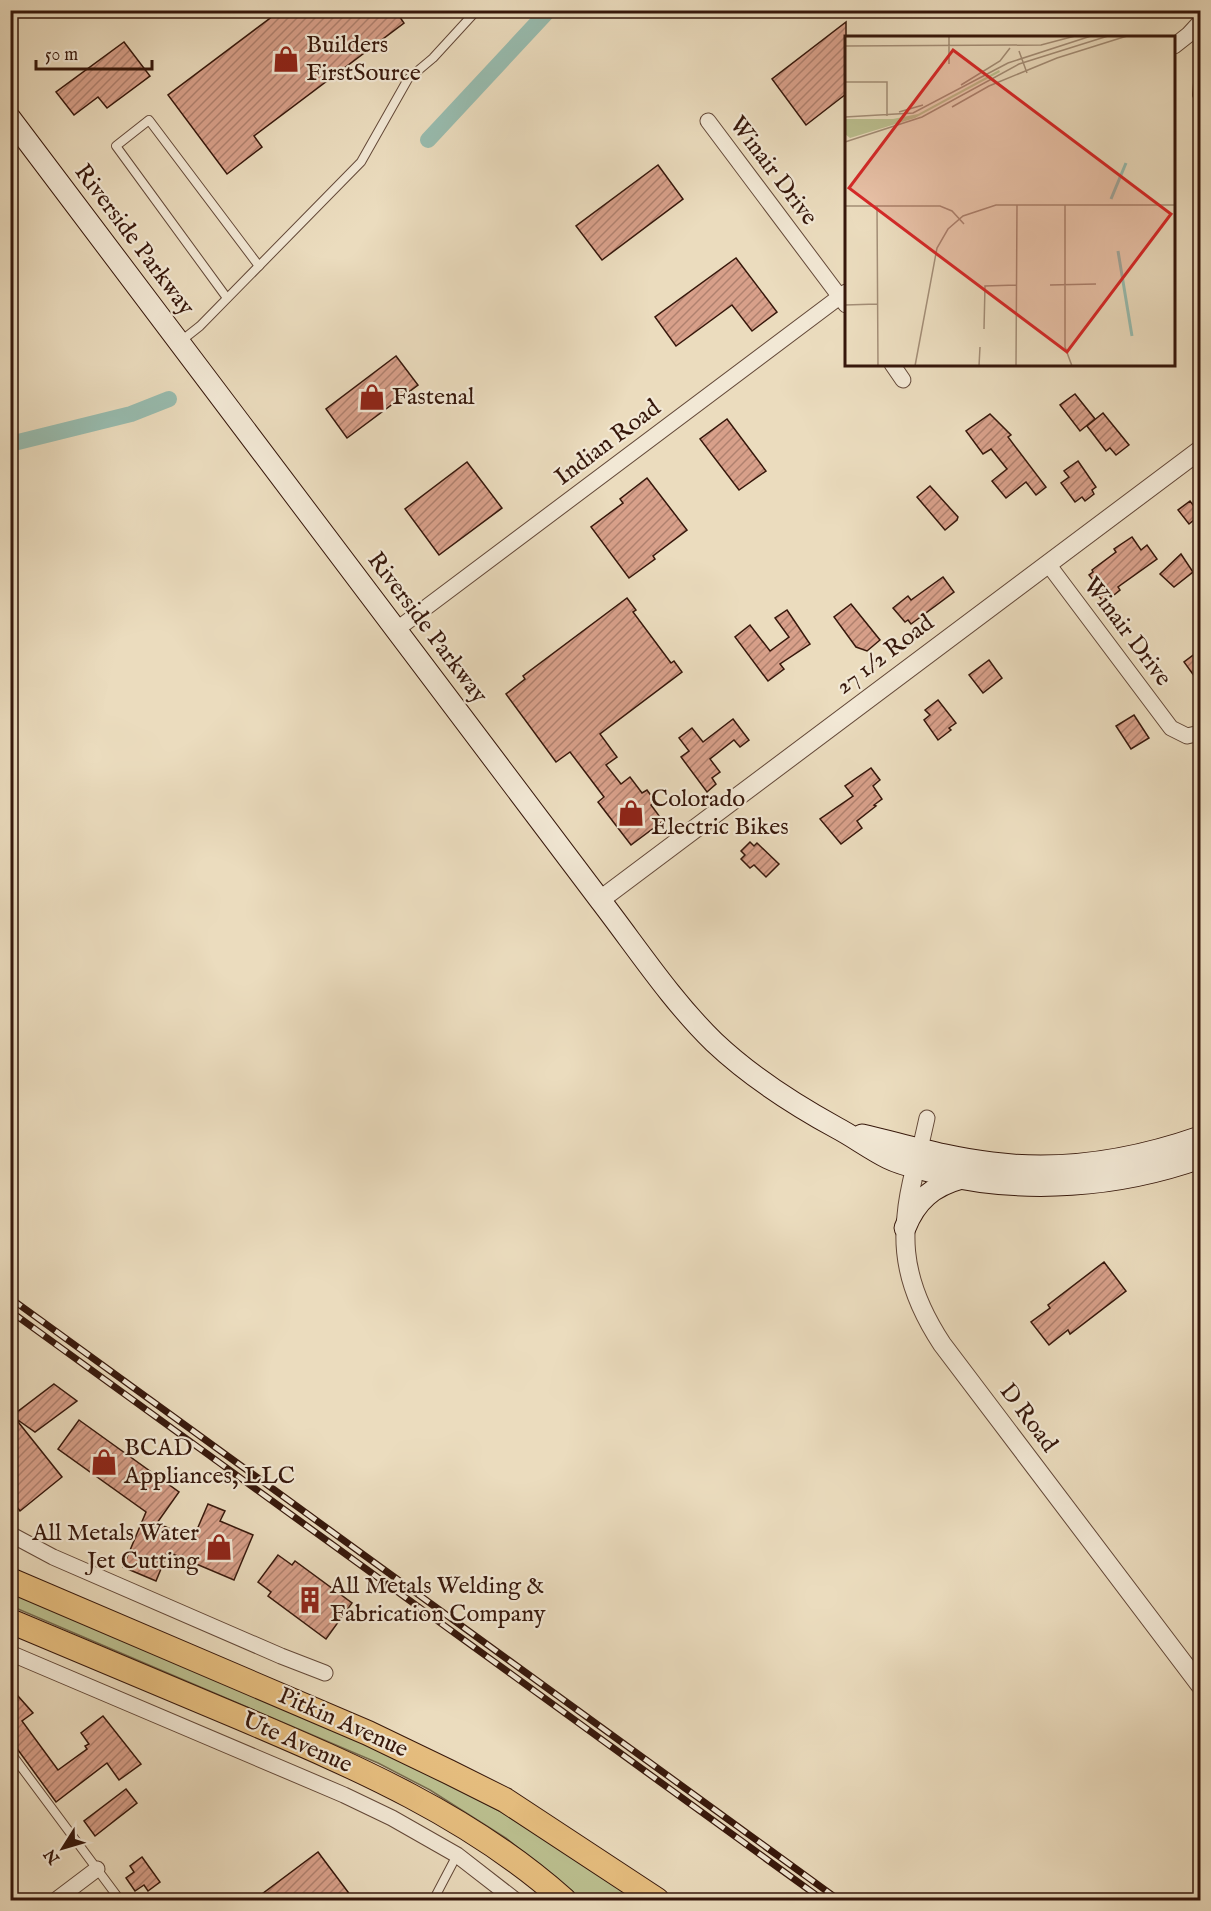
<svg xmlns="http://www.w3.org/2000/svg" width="1211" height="1911" viewBox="0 0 1211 1911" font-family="'IM FELL English',serif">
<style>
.park{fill:#bbbf8f;stroke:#786b4d;stroke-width:1.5}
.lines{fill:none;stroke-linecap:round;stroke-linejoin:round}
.canal{stroke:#98bcaf;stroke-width:16}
.building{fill:url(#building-hatch);stroke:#36170b;stroke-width:1.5}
.service-casing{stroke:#634838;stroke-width:10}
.minor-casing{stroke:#634838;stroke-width:17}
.tertiary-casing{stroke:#634838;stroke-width:20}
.secondary-casing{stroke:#36170b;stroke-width:23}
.primary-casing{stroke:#36170b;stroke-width:26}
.service{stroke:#f2e8d5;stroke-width:8}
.minor{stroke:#f2e8d5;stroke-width:15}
.tertiary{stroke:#f2e8d5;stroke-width:18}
.secondary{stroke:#f2e8d5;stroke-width:21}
.primary{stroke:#e6be7f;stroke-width:24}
.rail-casing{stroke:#36170b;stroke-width:7}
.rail{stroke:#f2e8d5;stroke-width:4.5;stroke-dasharray:14;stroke-linecap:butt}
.labels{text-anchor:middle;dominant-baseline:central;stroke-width:4.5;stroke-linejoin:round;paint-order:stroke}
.poi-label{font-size:24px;fill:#36170b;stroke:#f2e8d5;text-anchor:start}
.street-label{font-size:24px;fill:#36170b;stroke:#f2e8d5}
.inset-river{fill:none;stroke:#98bcaf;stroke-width:3}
.inset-road{fill:none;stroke:#a38d76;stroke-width:1.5}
.view{fill:#d62828;fill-opacity:0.15;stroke:#d62828;stroke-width:3}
.inset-edge{fill:none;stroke:#36170b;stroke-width:3}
</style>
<defs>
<pattern id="building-hatch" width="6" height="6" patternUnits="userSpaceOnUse" patternTransform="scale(1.5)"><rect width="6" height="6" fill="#d8a08a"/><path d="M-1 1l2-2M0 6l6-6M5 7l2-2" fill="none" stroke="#b0816f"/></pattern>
</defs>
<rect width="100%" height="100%" fill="#ebdcbe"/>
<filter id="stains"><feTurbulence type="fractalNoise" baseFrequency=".00333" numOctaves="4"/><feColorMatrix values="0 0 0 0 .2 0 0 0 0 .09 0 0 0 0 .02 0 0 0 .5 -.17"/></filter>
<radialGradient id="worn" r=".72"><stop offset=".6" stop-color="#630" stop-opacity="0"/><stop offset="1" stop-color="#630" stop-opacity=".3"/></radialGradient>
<polygon class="park" points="10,1592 392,1755 498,1810 578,1860 635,1900 583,1900 506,1838 430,1790 378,1763 11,1606"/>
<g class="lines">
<g class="canal">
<polyline points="428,140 549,10"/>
<polyline points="10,444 131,414 169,399"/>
</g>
</g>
<g class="building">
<polygon points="281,10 395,10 404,23 254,136 262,147 227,174 168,95"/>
<polygon points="846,22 846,94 806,125 772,79"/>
<polygon points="124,42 150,76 107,108 98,97 74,115 56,92"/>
<polygon points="658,165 683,199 602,260 576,226"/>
<polygon points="736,258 777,312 752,331 732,305 676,346 655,317"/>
<polygon points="396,356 418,385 347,438 326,409"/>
<polygon points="1075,394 1095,419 1080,431 1060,405"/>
<polygon points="1103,413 1129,445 1116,455 1110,448 1106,451 1087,426"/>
<polygon points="990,414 1011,435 1008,437 1046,487 1036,495 1026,482 1006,498 992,481 1007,469 991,449 983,454 966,431"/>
<polygon points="727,419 766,471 739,490 700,439"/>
<polygon points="1078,461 1096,487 1092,490 1094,494 1085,501 1082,497 1075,502 1061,483 1069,477 1064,471"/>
<polygon points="467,462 502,508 439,555 405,509"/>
<polygon points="647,478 687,530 653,556 655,559 629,578 591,527 623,503 620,499"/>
<polygon points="930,486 958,517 957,520 945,530 917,497"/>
<polygon points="1200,500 1200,515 1189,524 1178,510 1190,501 1193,505"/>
<polygon points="1132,537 1141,550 1147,545 1157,559 1118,587 1120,590 1104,603 1092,587 1096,584 1089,575 1093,572 1092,570 1116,552 1114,549"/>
<polygon points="1181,554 1193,572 1174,587 1160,574"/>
<polygon points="943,577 954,592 911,624 908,620 905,622 893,608 908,596 911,600"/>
<polygon points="627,598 636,610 633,612 671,663 674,661 682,672 600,734 617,757 606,765 621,784 630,777 642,793 647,790 655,801 651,805 663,821 631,845 598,802 604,797 570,752 556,762 506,694 525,679 523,676"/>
<polygon points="851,604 880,640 867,651 856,647 834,617"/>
<polygon points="787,610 810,644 780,664 784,669 768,681 735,637 750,625 770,651 789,637 775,618"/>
<polygon points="1200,650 1200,684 1184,662"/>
<polygon points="989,660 1002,678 983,693 969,675"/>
<polygon points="938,700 956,723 949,728 951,730 938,740 924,720 930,715 925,710"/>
<polygon points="1134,715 1149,738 1131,749 1116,726"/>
<polygon points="733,719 749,740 740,747 734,740 710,759 720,772 712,778 716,784 707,792 681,757 689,751 679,738 692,728 703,742"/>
<polygon points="871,768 880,780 873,786 882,799 874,805 876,806 857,821 862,828 841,844 820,819 853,796 845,786"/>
<polygon points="750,842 754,846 757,843 779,864 766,877 754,865 750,868 741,859 745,855 741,851"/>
<polygon points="1104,1262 1126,1291 1070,1334 1068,1330 1049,1345 1031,1322 1050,1308 1048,1305"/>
<polygon points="54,1384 77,1401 35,1432 15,1418 62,1477 20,1511 10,1498 10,1412 13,1415"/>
<polygon points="79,1420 179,1492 157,1523 193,1539 208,1504 225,1511 220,1521 253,1535 234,1580 168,1552 156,1581 123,1567 146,1512 58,1449"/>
<polygon points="278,1555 292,1565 295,1561 352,1603 326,1639 268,1596 271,1592 258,1582"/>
<polygon points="10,1687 33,1713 22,1721 58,1770 87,1749 85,1746 89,1744 81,1733 103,1716 141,1764 119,1780 107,1763 56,1802 10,1739"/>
<polygon points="126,1789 137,1803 95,1836 84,1821"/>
<polygon points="318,1852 354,1900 254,1900"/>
<polygon points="142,1857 160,1882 148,1891 144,1885 135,1891 126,1878 134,1872 130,1866"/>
</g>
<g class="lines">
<defs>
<g id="service">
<polyline points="1200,81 1198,83 1197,95 1200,100"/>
<polyline points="227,298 116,146 149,120 259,266"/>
<polyline points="181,341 200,326 361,162 408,79 433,58 477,10"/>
<polyline points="10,1752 120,1900"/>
<polyline points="436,1895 457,1855"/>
</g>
<g id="minor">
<polyline points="1174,46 1188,35 1200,22"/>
<polyline points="708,121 846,305"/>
<polyline points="892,364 903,380"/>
<polyline points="1048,564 1171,728 1187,736 1200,733"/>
<polyline points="396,630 846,292"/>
<polyline points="920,1149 927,1118"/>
<polyline points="10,1534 53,1557 281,1656 325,1673"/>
<polyline points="10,1653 344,1795 392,1818 457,1855 515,1900"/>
<polyline points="56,1900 97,1869"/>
</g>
<g id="tertiary">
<polyline points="600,900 1200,450"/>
<path d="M919 1154C898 1229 898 1277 942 1344L1200 1685"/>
</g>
<g id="secondary">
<path d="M10 118 600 900C637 948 671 1000 714 1042 751 1077 793 1104 837 1128 854 1137 870 1149 888 1158 904 1166 923 1169 940 1174 1026 1194 1118 1187 1200 1158"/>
<path d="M862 1135C905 1145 948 1158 992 1163 1062 1172 1134 1160 1200 1137"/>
<path d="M905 1228C916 1200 933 1186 962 1178"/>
</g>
<g id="primary">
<polyline points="10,1580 368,1733 449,1772 505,1800 657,1900"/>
<path d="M10 1621C87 1653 164 1686 241 1718 356 1767 470 1816 564 1900"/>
</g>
</defs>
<use href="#service" class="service-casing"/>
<use href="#minor" class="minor-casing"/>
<use href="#tertiary" class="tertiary-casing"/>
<use href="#secondary" class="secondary-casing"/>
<use href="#primary" class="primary-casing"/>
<use href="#service" class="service"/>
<use href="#minor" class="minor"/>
<use href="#tertiary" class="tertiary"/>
<use href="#secondary" class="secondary"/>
<use href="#primary" class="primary"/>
<defs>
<g id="rail">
<polyline points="10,1298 839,1900"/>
<polyline points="10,1311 823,1900"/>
</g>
</defs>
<use href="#rail" class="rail-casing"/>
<use href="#rail" class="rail"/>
</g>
<defs>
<symbol id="shop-bare" viewBox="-9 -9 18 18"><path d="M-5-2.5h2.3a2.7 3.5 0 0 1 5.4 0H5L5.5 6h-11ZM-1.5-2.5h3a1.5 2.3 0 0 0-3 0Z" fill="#8f2418" stroke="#f2e8d5" stroke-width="2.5" paint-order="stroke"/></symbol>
<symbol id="building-bare" viewBox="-9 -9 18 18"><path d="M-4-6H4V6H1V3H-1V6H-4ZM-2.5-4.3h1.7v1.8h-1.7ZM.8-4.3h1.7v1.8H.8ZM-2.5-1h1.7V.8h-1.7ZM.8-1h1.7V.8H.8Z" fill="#8f2418" stroke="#f2e8d5" stroke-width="2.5" paint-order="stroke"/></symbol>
</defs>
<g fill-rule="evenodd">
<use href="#shop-bare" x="267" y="40" width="38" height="38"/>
<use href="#shop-bare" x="353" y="378" width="38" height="38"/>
<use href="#shop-bare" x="612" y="794" width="38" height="38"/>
<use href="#shop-bare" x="85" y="1443" width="38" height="38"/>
<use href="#shop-bare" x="200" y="1528" width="38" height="38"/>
<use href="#building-bare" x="291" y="1581" width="38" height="38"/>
</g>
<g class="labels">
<g class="poi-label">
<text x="306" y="45">Builders<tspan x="306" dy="28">FirstSource</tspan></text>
<text x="392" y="397">Fastenal</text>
<text x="651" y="799">Colorado<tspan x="651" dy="28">Electric Bikes</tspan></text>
<text x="124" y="1448">BCAD<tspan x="124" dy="28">Appliances, LLC</tspan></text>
<text x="199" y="1533" text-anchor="end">All Metals Water<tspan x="199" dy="28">Jet Cutting</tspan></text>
<text x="330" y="1586">All Metals Welding &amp;<tspan x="330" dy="28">Fabrication Company</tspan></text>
</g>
<g class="street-label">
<text transform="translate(773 171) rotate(53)">Winair Drive</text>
<text transform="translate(134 240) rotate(53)">Riverside Parkway</text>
<text transform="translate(608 443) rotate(-37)">Indian Road</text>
<text transform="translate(427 628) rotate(53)">Riverside Parkway</text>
<text transform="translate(1127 632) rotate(53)">Winair Drive</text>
<text transform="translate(885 655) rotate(-37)">27 1/2 Road</text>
<text transform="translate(1028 1418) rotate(53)">D Road</text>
<text transform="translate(343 1723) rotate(24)">Pitkin Avenue</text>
<text transform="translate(297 1743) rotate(24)">Ute Avenue</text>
</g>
</g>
<g transform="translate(845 36)">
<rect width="330" height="330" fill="#ebdcbe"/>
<path d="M154 34 155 36 70 82 5 102 0 98 1 83H48L73 78Z" fill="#bbbf8f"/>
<path class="inset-river" d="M266 163 281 127M273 215 287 300"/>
<path class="inset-road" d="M104 0V28M0 10 196 9 230 0M174 15 182 37M0 46H42V80M116 49 155 25 165 12M107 71 144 50 212 22 282 0M54 76 78 69M0 81 68 77 163 27 246 0M0 106 77 81 174 28 263 0M220 169V311L227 330M0 170H95L107 175 119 188M32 170 33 330M205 249 251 248M0 269 32 268M139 293 140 250 172 249M70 330 92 212 103 193 118 180 151 169H330M134 330 135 311M171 330 172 169"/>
<path class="view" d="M108 14 326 178 222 316 4 152Z"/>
<rect width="330" height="330" class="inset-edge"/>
</g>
<rect width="1211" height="1911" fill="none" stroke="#ebdcbe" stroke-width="36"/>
<rect x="12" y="12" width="1187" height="1887" fill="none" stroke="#36170b" stroke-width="3"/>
<rect x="18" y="18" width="1175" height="1875" fill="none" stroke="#36170b" stroke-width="1.5"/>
<g transform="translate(63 1848) rotate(233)" stroke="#f2e8d5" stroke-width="4.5" paint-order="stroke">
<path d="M0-4.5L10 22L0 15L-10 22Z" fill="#36170b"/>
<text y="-9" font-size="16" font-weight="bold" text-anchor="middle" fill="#36170b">N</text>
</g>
<path d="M36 60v9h116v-9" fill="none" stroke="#36170b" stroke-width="3"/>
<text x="45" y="60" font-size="18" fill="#36170b" stroke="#f2e8d5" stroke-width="4.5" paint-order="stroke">50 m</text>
<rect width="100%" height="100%" filter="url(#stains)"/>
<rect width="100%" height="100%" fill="url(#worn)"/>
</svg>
